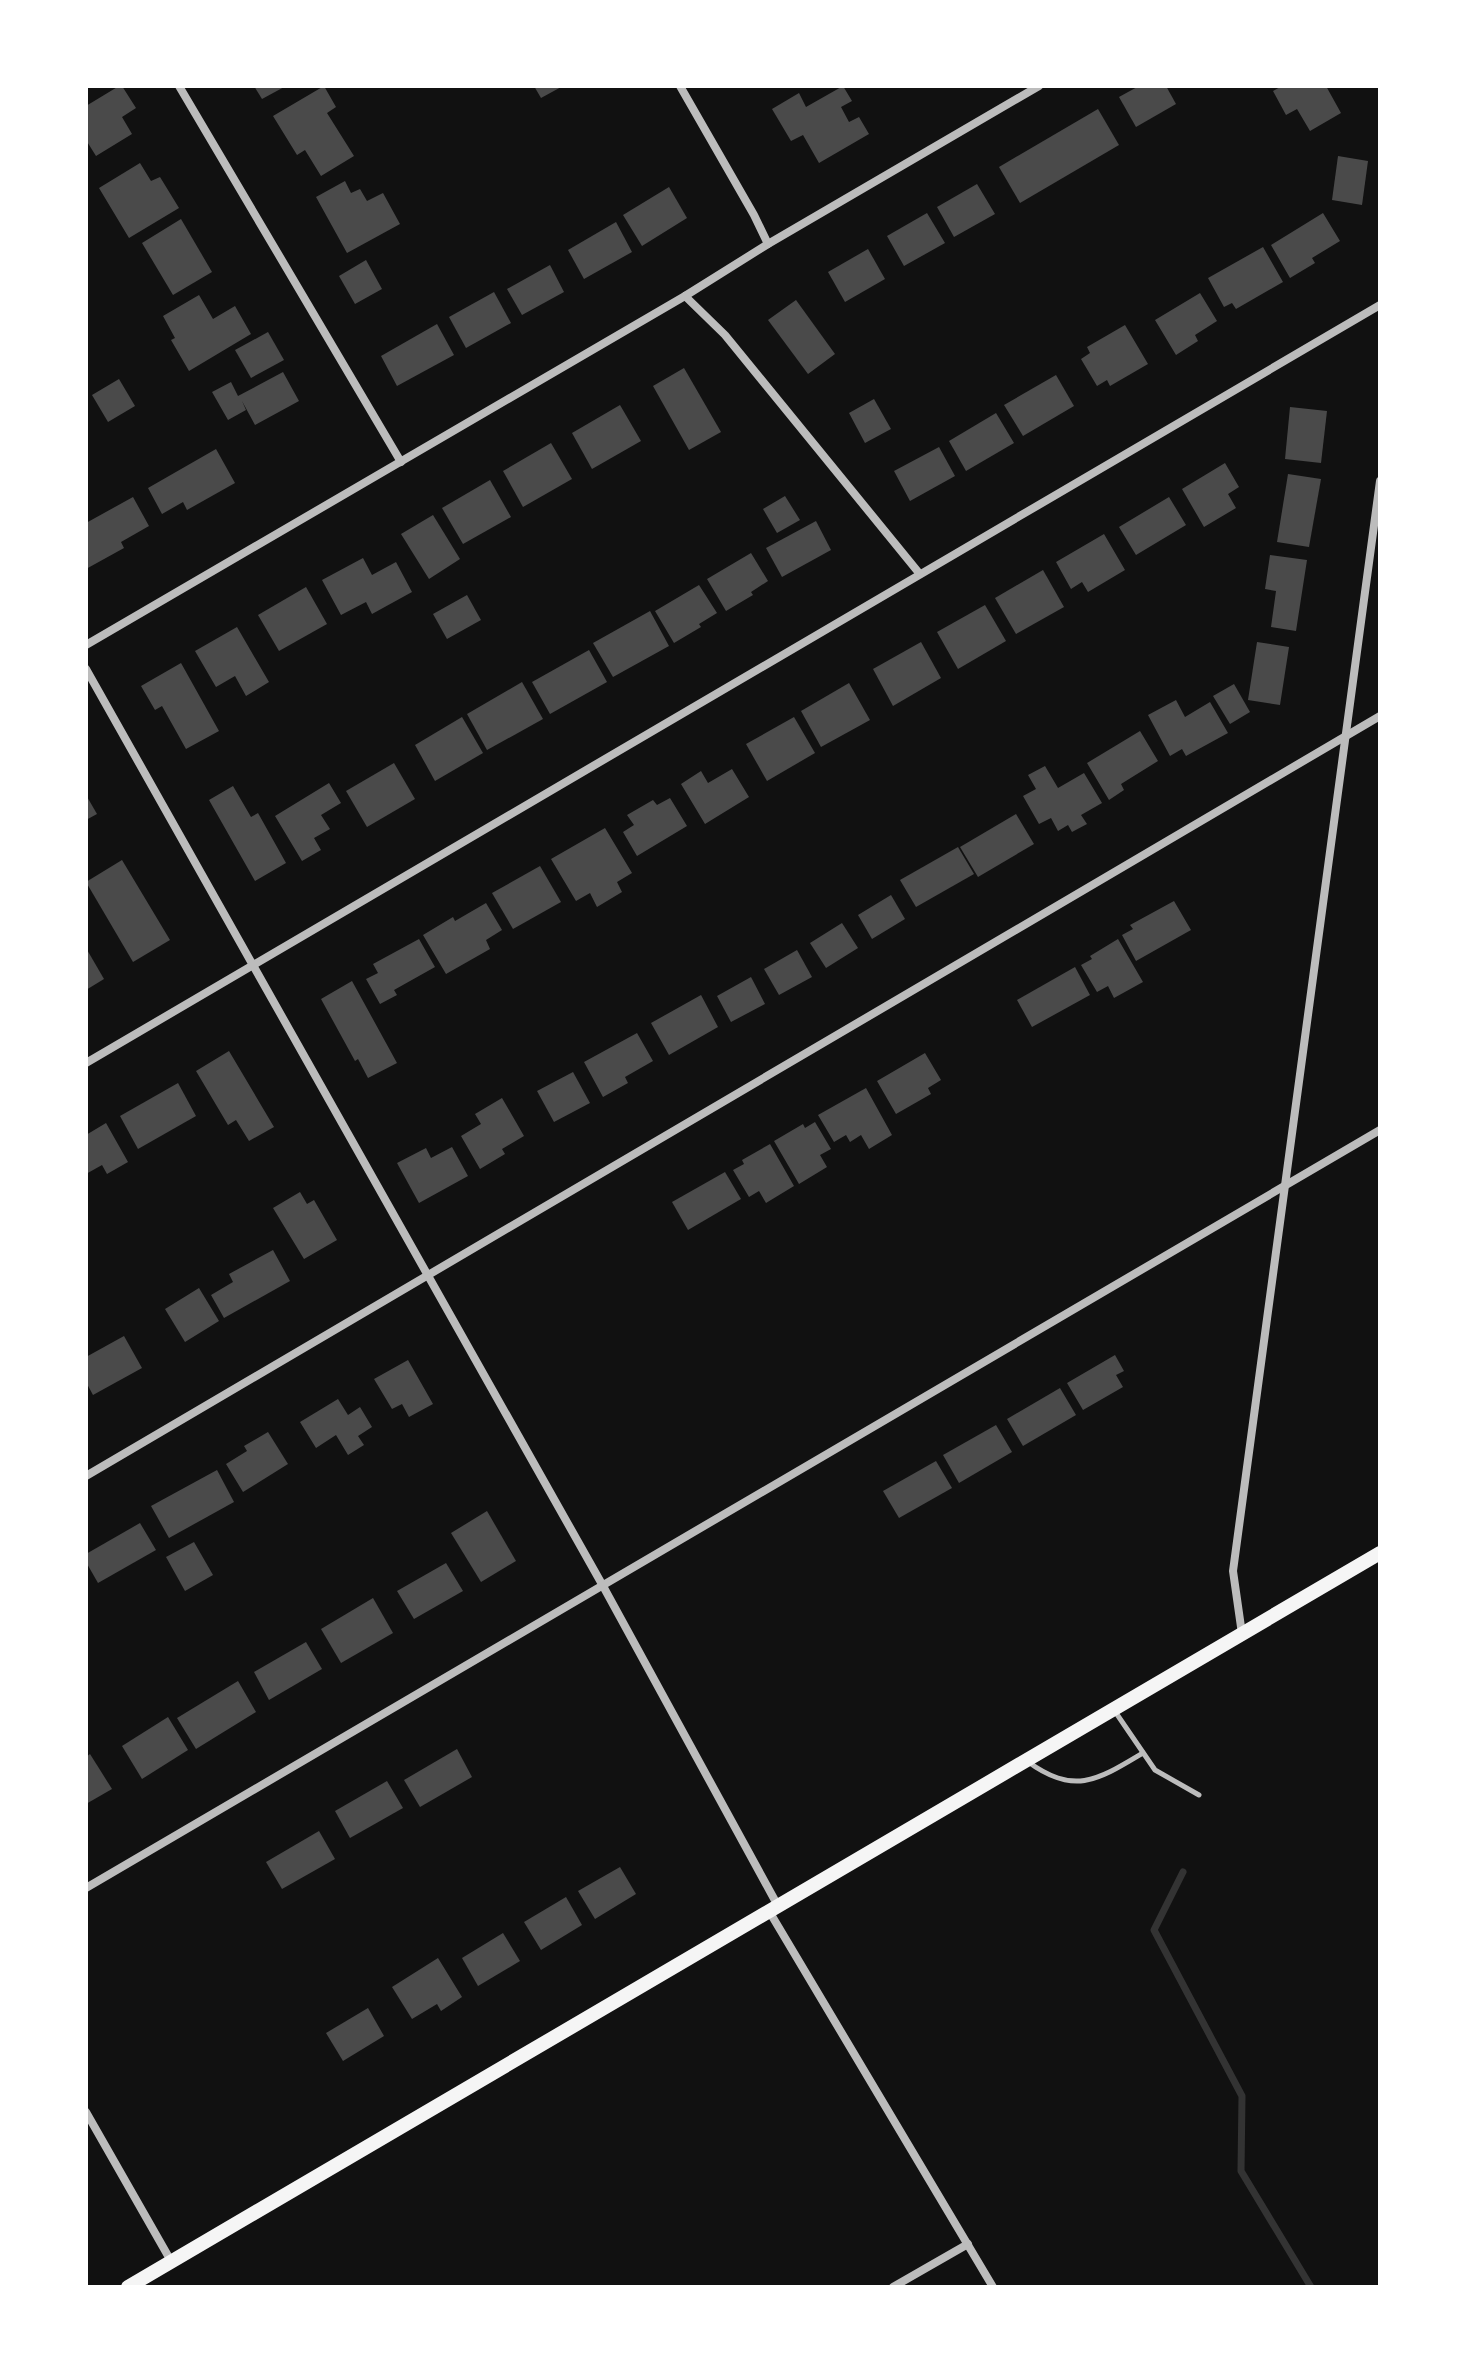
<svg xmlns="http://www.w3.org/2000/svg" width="1466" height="2373" viewBox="0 0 1466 2373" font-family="Helvetica,sans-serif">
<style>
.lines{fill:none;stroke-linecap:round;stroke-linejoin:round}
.stream{stroke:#333;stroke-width:7}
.building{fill:#4a4a4a}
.service{stroke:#bcbcbc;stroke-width:5}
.minor{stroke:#bcbcbc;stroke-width:8}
.secondary{stroke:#f5f5f5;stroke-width:14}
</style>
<rect width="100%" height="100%" fill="#111"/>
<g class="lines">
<polyline class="stream" points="1183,1872 1154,1930 1242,2096 1241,2171 1311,2287"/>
</g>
<g class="building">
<polygon points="119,86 122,86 136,108 122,117 132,134 96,156 86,140 86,106"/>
<polygon points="254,86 286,86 262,99"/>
<polygon points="324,86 336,107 327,113 354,156 321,176 305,150 297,155 273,116"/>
<polygon points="534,86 563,86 541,98"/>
<polygon points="843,86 852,101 841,107 849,122 859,117 869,134 819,163 803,135 791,141 772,109 799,93 806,107"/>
<polygon points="1139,86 1166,86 1176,104 1136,127 1119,97"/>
<polygon points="1282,86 1326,86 1341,113 1310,131 1297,109 1286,115 1273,91"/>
<polygon points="1098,109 1119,145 1020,203 999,167"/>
<polygon points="1338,156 1368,161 1362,205 1332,200"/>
<polygon points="140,163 151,181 160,177 179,208 129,238 99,188"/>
<polygon points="345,181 351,193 360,189 367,201 383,193 400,224 347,253 316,197"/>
<polygon points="977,184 995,214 954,237 937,207"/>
<polygon points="669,187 687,218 642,246 623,215"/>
<polygon points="927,213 945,243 904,266 887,236"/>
<polygon points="1323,213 1340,241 1312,258 1315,263 1290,278 1271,245"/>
<polygon points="181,219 212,272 173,295 142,243"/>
<polygon points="616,222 632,252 584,279 568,250"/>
<polygon points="1263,247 1283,282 1236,309 1232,303 1224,307 1208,278"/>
<polygon points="868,249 885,279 845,302 828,272"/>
<polygon points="366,260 382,289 355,304 339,276"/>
<polygon points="550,265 564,292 522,315 507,289"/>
<polygon points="494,292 511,323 466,348 449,317"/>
<polygon points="1200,293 1217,321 1195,335 1198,341 1176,355 1155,320"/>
<polygon points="199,295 213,319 235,306 251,334 189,371 171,340 175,338 163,316"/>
<polygon points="796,300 835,354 808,374 768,320"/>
<polygon points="437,324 454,355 397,386 381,356"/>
<polygon points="1125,325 1148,364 1110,386 1107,380 1097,386 1081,359 1090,353 1087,347"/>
<polygon points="268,332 284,360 251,378 235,350"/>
<polygon points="684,368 721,432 689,450 653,386"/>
<polygon points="283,372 299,401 255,425 242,401 246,410 228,420 212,392 231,382 238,396"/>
<polygon points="1056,375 1074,406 1023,436 1004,405"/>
<polygon points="119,379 135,406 108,422 92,395"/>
<polygon points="874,399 891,429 865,443 849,413"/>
<polygon points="620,405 641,441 592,469 572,433"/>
<polygon points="1290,407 1327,411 1321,463 1285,459"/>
<polygon points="996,413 1014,443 966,471 949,441"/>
<polygon points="551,443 572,479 523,507 503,471"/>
<polygon points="939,447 955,476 910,501 894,471"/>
<polygon points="216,449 235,483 187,510 183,502 162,514 148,488"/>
<polygon points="1225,463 1239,487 1228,494 1236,508 1204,527 1182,489"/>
<polygon points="1288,474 1321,479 1309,547 1277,542"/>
<polygon points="490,480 511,517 463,544 442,508"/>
<polygon points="785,496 800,520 777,533 763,509"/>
<polygon points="133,497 149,526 121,542 124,548 86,569 86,523"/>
<polygon points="1169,497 1186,525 1136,555 1119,527"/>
<polygon points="433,515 460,559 429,579 401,534"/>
<polygon points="816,521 831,550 782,577 766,548"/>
<polygon points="1104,534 1125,570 1088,592 1082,582 1071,589 1056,562"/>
<polygon points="751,553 768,581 751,592 753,595 726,611 707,579"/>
<polygon points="1270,555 1307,560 1296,631 1271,627 1276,591 1265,589"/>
<polygon points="363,558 372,575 396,562 412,592 372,614 366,602 341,615 322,580"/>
<polygon points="1043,570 1064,607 1016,634 995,598"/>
<polygon points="699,585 717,613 699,624 701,627 674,643 655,611"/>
<polygon points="306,587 327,624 279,651 258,615"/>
<polygon points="467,595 481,620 447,639 433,614"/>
<polygon points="985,605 1006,641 958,669 937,632"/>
<polygon points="650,611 669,646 613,677 593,643"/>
<polygon points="237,627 269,682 246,696 235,676 216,687 195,651"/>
<polygon points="921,642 941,678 893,706 873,669"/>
<polygon points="1257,642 1289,647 1280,705 1248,700"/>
<polygon points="589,650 607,682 550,714 532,682"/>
<polygon points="181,663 219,731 186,749 162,706 155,710 141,686"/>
<polygon points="522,682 543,719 487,750 467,714"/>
<polygon points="849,683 870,720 821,747 801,711"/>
<polygon points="1234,684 1250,712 1230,724 1213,696"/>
<polygon points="1176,700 1185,717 1210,702 1228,733 1186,756 1182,749 1170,756 1148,715"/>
<polygon points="462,717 483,753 435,781 415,745"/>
<polygon points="794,717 815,753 767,781 746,744"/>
<polygon points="1140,731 1158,761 1121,784 1124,790 1109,800 1087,763"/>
<polygon points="394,763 415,799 367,827 346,791"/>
<polygon points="1045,766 1058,788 1084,773 1102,803 1081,815 1087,824 1072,832 1068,825 1058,831 1051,818 1039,824 1023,796 1036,789 1028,775"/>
<polygon points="732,769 749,797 705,824 681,784 701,771 708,783"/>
<polygon points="329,783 341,803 321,815 330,829 314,838 321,850 302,861 275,816"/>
<polygon points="233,786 251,817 258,813 286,863 255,881 209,800"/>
<polygon points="86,795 97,814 86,820"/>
<polygon points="670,798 687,826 637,856 623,832 634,825 627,815 653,800 657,805"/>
<polygon points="1016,814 1034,844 978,877 960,847"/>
<polygon points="605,828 632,873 617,882 622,892 597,907 590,893 576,901 551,859"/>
<polygon points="958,847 974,874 916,907 900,880"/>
<polygon points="122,860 170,940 133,962 86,882"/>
<polygon points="540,866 561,902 513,929 492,893"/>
<polygon points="891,895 905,919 872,939 858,915"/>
<polygon points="1174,901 1191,930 1136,961 1122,935 1133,929 1130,925"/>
<polygon points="486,903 502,930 486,940 490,949 446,974 423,935 453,917 455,921"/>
<polygon points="842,923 858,948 826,968 810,943"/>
<polygon points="419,939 435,967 394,990 397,995 380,1004 366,979 378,973 373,964"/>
<polygon points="1118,939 1143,982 1114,998 1108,986 1097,992 1081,965 1092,959 1090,956"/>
<polygon points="86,948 104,979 86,990"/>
<polygon points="797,950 812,977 779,995 764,969"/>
<polygon points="1075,967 1090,995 1032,1027 1017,1000"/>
<polygon points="751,977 765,1004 731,1022 717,996"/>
<polygon points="352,981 397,1063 368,1078 358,1059 355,1061 321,999"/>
<polygon points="701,995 718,1027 669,1055 651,1023"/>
<polygon points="637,1033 653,1061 625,1077 628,1083 603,1097 584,1062"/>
<polygon points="229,1051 274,1127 249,1141 236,1120 228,1125 196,1071"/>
<polygon points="925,1053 941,1080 928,1088 931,1094 896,1114 877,1081"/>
<polygon points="573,1072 590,1103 554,1122 537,1091"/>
<polygon points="178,1083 196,1116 138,1149 120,1116"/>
<polygon points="866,1088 892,1135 869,1149 861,1135 850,1142 846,1135 834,1142 818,1115"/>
<polygon points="502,1098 524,1136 502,1149 505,1154 480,1169 461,1136 481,1124 475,1114"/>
<polygon points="815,1122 831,1149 820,1155 827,1167 799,1184 774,1141 803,1124 805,1128"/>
<polygon points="106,1123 128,1162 107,1174 102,1165 86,1174 86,1135"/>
<polygon points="770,1144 794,1186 766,1203 759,1191 749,1197 733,1170 744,1164 742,1160"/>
<polygon points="452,1147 468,1176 419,1203 397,1163 426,1148 431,1158"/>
<polygon points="725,1172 741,1199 688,1230 672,1202"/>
<polygon points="300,1192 307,1204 314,1200 337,1240 304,1259 273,1208"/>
<polygon points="273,1250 290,1281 224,1318 211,1295 233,1282 229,1274"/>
<polygon points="199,1288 219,1321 185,1342 165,1309"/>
<polygon points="124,1336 142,1368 93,1395 86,1382 86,1357"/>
<polygon points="1115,1355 1124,1371 1116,1375 1123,1387 1083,1410 1067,1383"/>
<polygon points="408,1360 433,1404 409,1417 402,1404 392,1409 374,1379"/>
<polygon points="1060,1388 1076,1415 1023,1446 1007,1419"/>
<polygon points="338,1399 348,1415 360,1407 372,1427 358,1436 364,1445 348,1455 336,1435 316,1448 300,1422"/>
<polygon points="996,1425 1012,1452 959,1483 943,1455"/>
<polygon points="268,1432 288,1464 243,1492 226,1464 247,1451 244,1446"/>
<polygon points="936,1461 952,1488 899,1518 883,1491"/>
<polygon points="217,1470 234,1502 169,1538 151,1506"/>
<polygon points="487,1511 516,1561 481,1582 451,1533"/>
<polygon points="140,1523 156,1550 98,1583 86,1562 86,1554"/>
<polygon points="194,1542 213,1575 185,1591 166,1557"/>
<polygon points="446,1563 463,1591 414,1619 397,1591"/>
<polygon points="373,1598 393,1633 341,1663 321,1629"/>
<polygon points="306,1642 322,1669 269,1700 254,1672"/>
<polygon points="238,1681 256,1712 196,1749 177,1718"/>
<polygon points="168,1717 188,1750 142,1779 122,1746"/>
<polygon points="457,1749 472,1777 420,1807 404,1780"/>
<polygon points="90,1754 112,1789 86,1804 86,1757"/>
<polygon points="387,1781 403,1808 350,1838 335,1811"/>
<polygon points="319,1831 335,1859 282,1889 266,1862"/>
<polygon points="620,1867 636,1894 595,1919 578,1891"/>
<polygon points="566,1897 582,1925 541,1950 524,1922"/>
<polygon points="503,1933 520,1961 478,1986 462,1958"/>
<polygon points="438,1958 462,1997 441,2011 437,2004 412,2019 392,1987"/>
<polygon points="368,2008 384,2036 343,2061 326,2033"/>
</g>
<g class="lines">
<g class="service">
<polyline points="1114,1710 1155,1770 1199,1795"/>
<path d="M1027 1761C1074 1796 1098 1780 1143 1753"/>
</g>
<g class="minor">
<polyline points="179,86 401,462"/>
<polyline points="680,86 754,215 768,244"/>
<polyline points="685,296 725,335 919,573"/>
<polyline points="86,645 685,296 768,244 1039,86"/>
<polyline points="86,669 603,1586 778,1906"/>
<polyline points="86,1063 1380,305"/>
<polyline points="86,1476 1380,716"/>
<polyline points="1242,1634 1233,1571 1380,481"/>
<polyline points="86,1888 1380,1130"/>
<polyline points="769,1911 993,2287"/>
<polyline points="86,2112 171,2261"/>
<polyline points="893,2287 968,2244"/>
</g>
<polyline class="secondary" points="128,2287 1380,1553"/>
</g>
<rect width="1466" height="2373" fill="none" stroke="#ffffff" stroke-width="176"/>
</svg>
